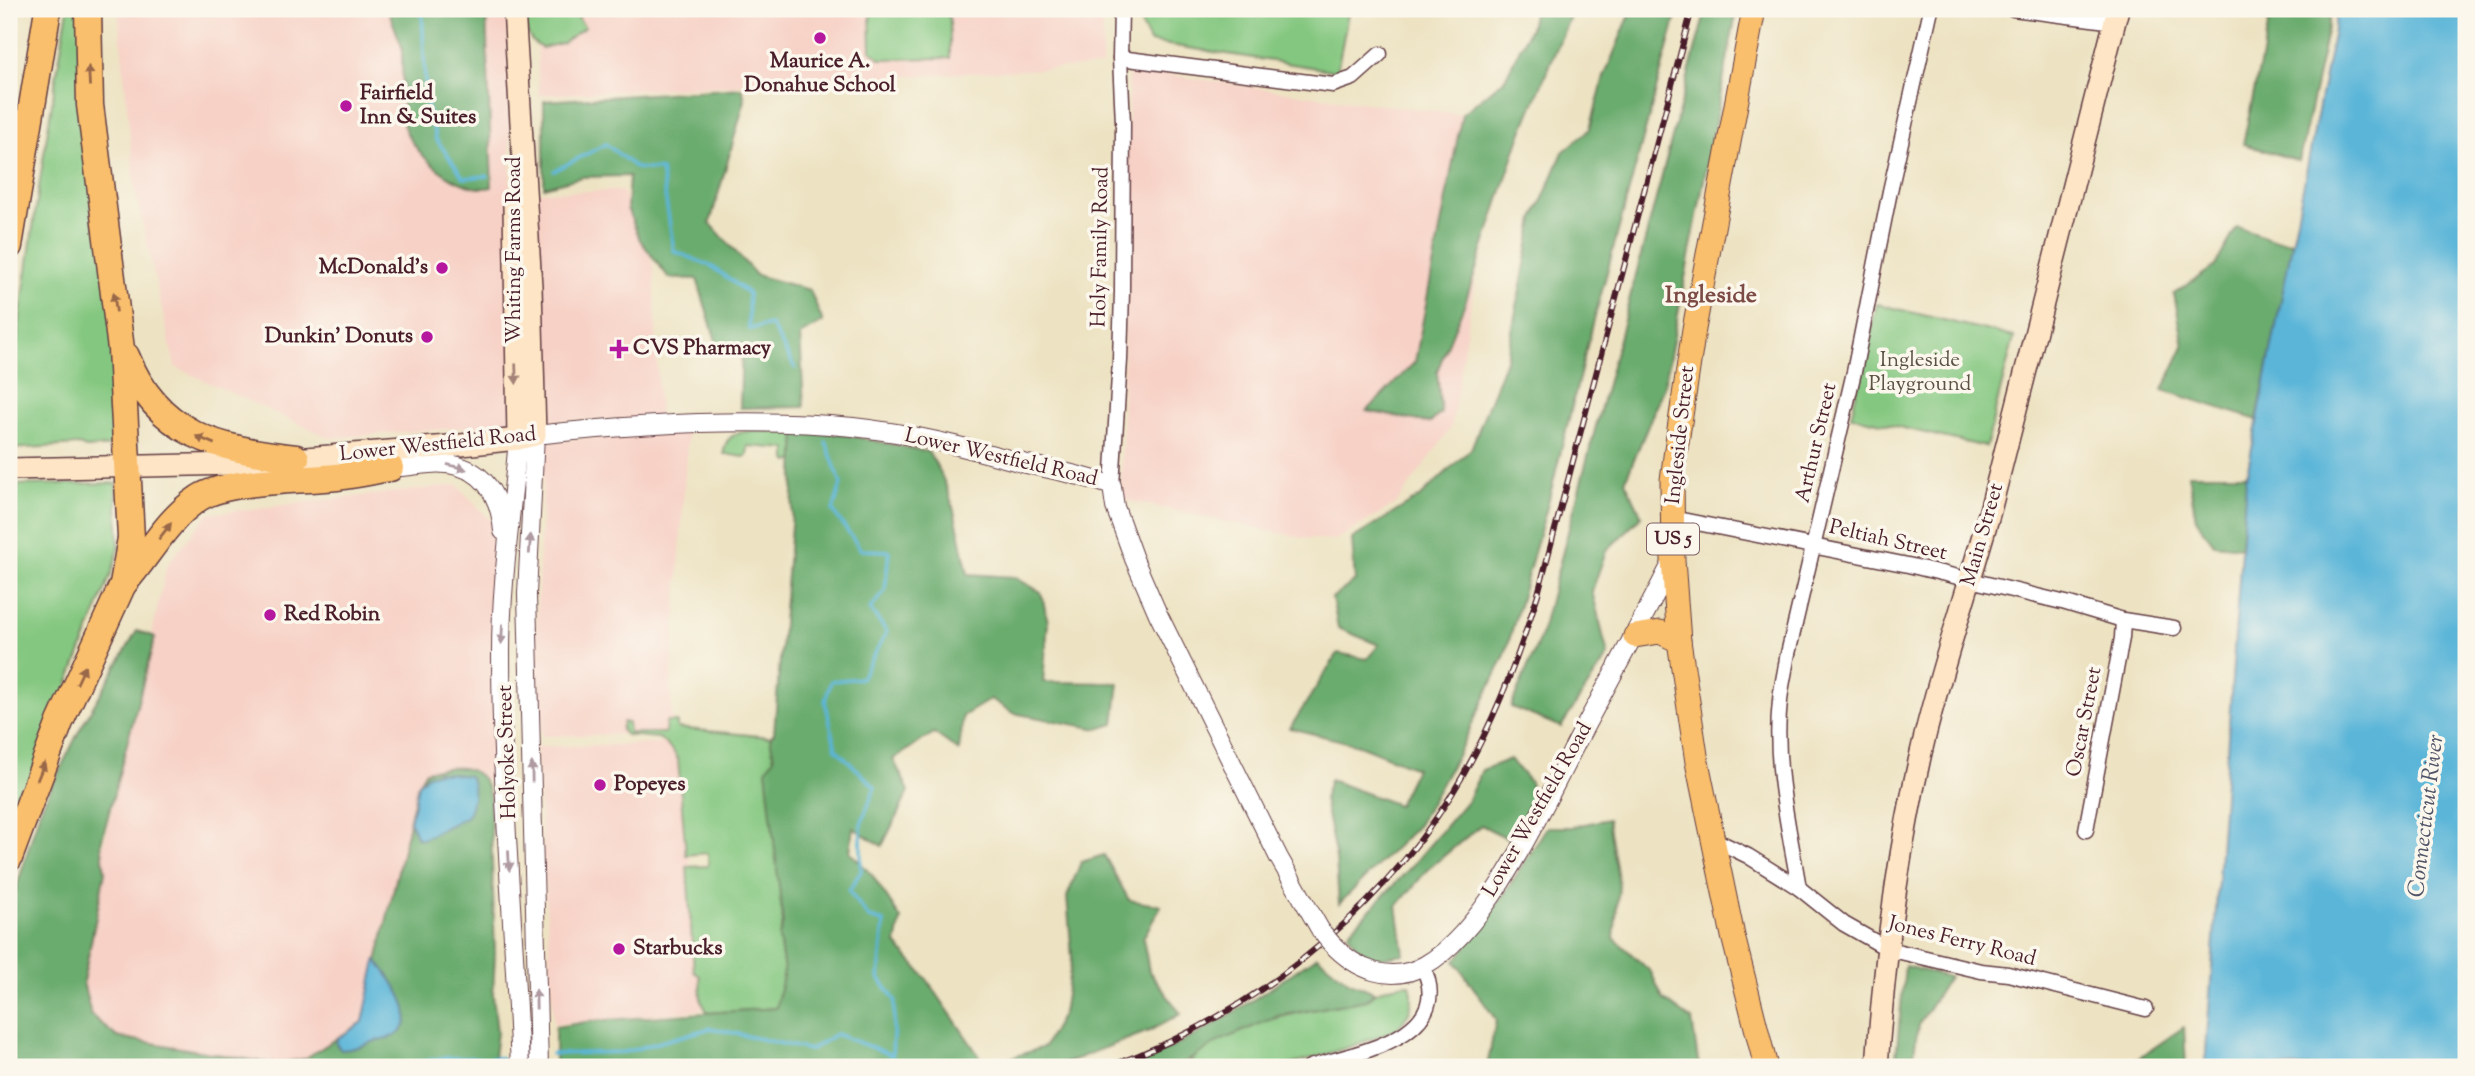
<svg xmlns="http://www.w3.org/2000/svg" width="2475" height="1076" viewBox="0 0 2475 1076" font-family="'Sorts Mill Goudy',serif">
<style>
.built{fill:#f7d1c6}
.green{fill:#84c780;stroke:#677356;stroke-width:2}
.forest{fill:#6bac6e;stroke:#5a664c;stroke-width:2}
.water{fill:#5ab5d8;stroke:#526a82;stroke-width:2}
.lines{fill:none;stroke-linecap:round;stroke-linejoin:round}
.stream{stroke:#5ab5d8;stroke-width:3.5}
.minor-casing{stroke:#623c42;stroke-width:17}
.tertiary-casing{stroke:#623c42;stroke-width:20}
.secondary-casing{stroke:#623c42;stroke-width:24}
.primary-casing{stroke:#623c42;stroke-width:25}
.motorway-casing{stroke:#623c42;stroke-width:29}
.minor{stroke:#fff;stroke-width:14}
.tertiary{stroke:#fff;stroke-width:18}
.secondary{stroke:#fde5c5;stroke-width:21}
.primary{stroke:#f9bf6d;stroke-width:23}
.motorway{stroke:#f9bf6d;stroke-width:26}
.rail-casing{stroke:#4a1f2b;stroke-width:6}
.rail{stroke:#fbf7ec;stroke-width:3.5;stroke-dasharray:10;stroke-linecap:butt}
.tertiary-bridge-casing{stroke:#623c42;stroke-width:20;stroke-linecap:butt}
.tertiary-bridge{stroke:#fff;stroke-width:18}
.oneway{fill:#996749}
.oneway2{fill:#a48278}
.oneway3{fill:#ae9aa0}
.poi-dot{fill:#b5179e;stroke:#fbf7ec;stroke-width:2.5}
.labels{text-anchor:middle;dominant-baseline:central;stroke-width:7;stroke-linejoin:round;paint-order:stroke}
.shield{fill:#fbf7ec;stroke:#7f6065;stroke-width:2}
.shield-label{font-size:19px;font-weight:bold;fill:#4a1f2b}
.poi-label{font-size:21px;font-weight:bold;fill:#4a1f2b;stroke:#fbf7ec;text-anchor:start}
.street-label{font-size:21px;fill:#4a1f2b;stroke:#fbf7ec}
.park-label{font-size:21px;fill:#5b5144;stroke:#fbf7ec}
.water-label{font-size:23px;font-style:italic;fill:#505468;stroke:#fbf7ec}
.quarter-label{font-size:24px;font-weight:bold;fill:#7d4b45;stroke:#fbf7ec}
</style>
<rect width="100%" height="100%" fill="#fbf7ec"/>
<filter id="ink" filterUnits="userSpaceOnUse"><feTurbulence type="fractalNoise" baseFrequency=".0143" numOctaves="2"/><feDisplacementMap in="SourceGraphic" scale="14" xChannelSelector="R" yChannelSelector="G"/><feConvolveMatrix kernelMatrix="1 2 1 2 8 2 1 2 1" color-interpolation-filters="sRGB"/></filter>
<filter id="wash" filterUnits="userSpaceOnUse"><feTurbulence type="fractalNoise" baseFrequency=".00686" numOctaves="4" result="noise"/><feDisplacementMap in="SourceGraphic" scale="28" xChannelSelector="R" yChannelSelector="G"/><feGaussianBlur stdDeviation="1.57" result="paint"/><feColorMatrix in="noise" values="0 0 0 0 0 0 0 0 0 0 0 0 0 0 0 0 0 1.4 0 .05"/><feComposite in="paint" operator="in"/></filter>
<g filter="url(#wash)">
<rect width="100%" height="100%" fill="#ede3c3"/>
<g class="built">
<polygon points="118,9 507,9 511,192 622,191 643,235 654,268 659,418 545,421 330,438 175,367 135,190"/>
<polygon points="536,9 1103,9 1102,66 539,95"/>
<polygon points="1129,69 1334,99 1450,113 1500,122 1451,428 1397,503 1335,540 1303,538 1121,499"/>
<polygon points="688,429 671,687 672,733 542,736 535,653 545,442"/>
<polygon points="457,485 492,522 494,780 433,781 375,1032 297,1067 256,1067 62,1029 167,565 208,514"/>
<polygon points="679,743 703,1010 554,1024 536,747"/>
</g>
<g class="green">
<path d="M68 9H80L117 365 114 446 86 448 79 445 9 449C9 387 19 325 28 263 40 178 53 93 68 9Z"/>
<path d="M525 9H586L578 18 585 27 562 43 542 48C524 39 526 27 525 9Z"/>
<polygon points="870,9 947,9 950,21 950,58 881,59 871,51"/>
<polygon points="1137,9 1349,9 1337,71 1150,42 1137,16"/>
<polygon points="1877,304 2014,337 1986,447 1851,416"/>
<path d="M749 431 796 432 795 460 789 462 787 460V449L748 446 747 455 744 457 724 454C724 438 734 433 749 431Z"/>
<polygon points="116,483 119,548 112,572 9,835 9,485"/>
<polygon points="623,722 628,723 629,733 665,733 666,722 677,722 677,728 770,737 774,758 783,923 779,937 784,971 776,1008 708,1013 701,1001 700,976 694,972 687,867 708,866 708,853 686,855 678,760 673,751 659,738 626,735 621,730"/>
<path d="M1410 984C1415 1001 1410 1016 1397 1028 1390 1035 1292 1066 1279 1067 1248 1070 1216 1067 1186 1067 1224 1021 1311 1010 1366 1000 1379 988 1393 985 1410 984Z"/>
</g>
<g class="forest">
<path d="M388 9H486L492 187C460 195 412 154 403 124L402 47Z"/>
<polygon points="1534,9 1573,9 1519,139 1465,303 1437,371 1441,413 1430,423 1367,411 1415,362 1462,114 1505,79 1530,28"/>
<polygon points="1632,9 1678,9 1586,350 1547,507 1505,655 1458,754 1418,825 1339,904 1336,859 1324,799 1330,780 1398,805 1416,768 1359,745 1290,728 1338,653 1367,659 1379,645 1338,628 1332,598 1355,581 1352,539 1421,496 1471,449 1507,357 1534,219 1563,152 1590,129 1604,77"/>
<polygon points="1706,9 1737,9 1664,387 1625,481 1642,516 1606,551 1592,591 1608,655 1561,727 1511,707 1540,638"/>
<polygon points="2255,9 2332,9 2299,161 2243,144 2269,22"/>
<polygon points="742,88 745,100 710,223 756,275 810,290 823,322 800,335 804,407 740,408 742,344 723,349 717,344 697,279 669,278 640,240 627,208 629,176 582,177 544,187 544,101"/>
<polygon points="2237,227 2273,240 2293,242 2257,420 2163,390 2184,346 2174,294 2215,266"/>
<path d="M796 432 837 433 928 452C953 486 959 534 968 574L1014 577 1041 592 1048 622 1043 682 1119 683 1114 724 1098 729 1013 713 991 699 963 716 959 751 934 733 893 759 909 791 882 846 853 828 850 852 872 875 901 919 896 944 926 978 986 1066 1044 1047 1063 1013 1072 958 1067 897 1081 862 1104 855 1129 900 1161 906 1143 938 1149 971 1181 1014 1149 1031 1055 1067H555V1027L592 1021 776 1008 784 971 779 937 783 923 766 770 774 758 770 737 774 733 792 513Z"/>
<polygon points="2188,474 2247,474 2241,547 2214,544 2196,519"/>
<path d="M137 631 155 637 101 843 105 872 83 982 91 1015 117 1037 275 1064 304 1059 363 1022 418 784 426 771C454 765 485 762 490 799L495 954 493 995 497 1032 493 1067H9L10 909 40 810 80 729Z"/>
<polygon points="1510,759 1530,782 1534,803 1511,840 1481,825 1427,870 1397,906 1404,954 1374,959 1357,948 1348,933 1411,867 1467,801 1482,770"/>
<polygon points="1608,819 1619,885 1614,938 1651,972 1663,999 1692,1020 1699,1067 1487,1067 1496,1020 1455,961 1505,893 1547,827 1571,827"/>
<path d="M1317 956 1348 981 1374 992 1366 1000 1278 1016 1220 1041 1178 1067H1124C1195 1043 1255 999 1317 956Z"/>
<polygon points="1905,966 1949,977 1918,1025 1912,1067 1895,1067"/>
<polygon points="2184,1027 2186,1067 2128,1067 2129,1065"/>
</g>
<g class="water">
<polygon points="2338,9 2466,9 2466,1067 2205,1067 2246,479"/>
<path d="M438 772 469 776C477 786 473 807 466 817L423 839 417 838 410 822 418 784 428 775Z"/>
<path d="M376 960C390 976 425 1019 395 1036 390 1038 383 1039 378 1040 365 1045 355 1049 341 1050L336 1044 337 1039 363 1022Z"/>
</g>
<g class="lines">
<g class="stream">
<polyline points="422,9 426,102 436,139 464,178 487,176"/>
<polyline points="554,171 606,144 636,168 661,170 674,251 711,266 748,293 749,329 771,325 795,368"/>
<polyline points="826,442 841,484 833,511 861,550 889,551 885,591 870,609 887,632 861,678 831,681 825,701 836,749 875,787 861,824 861,871 849,891 869,918 884,922 879,978 895,1000 892,1055"/>
<polyline points="552,1054 625,1052 711,1028 810,1050 836,1034 892,1055 892,1067"/>
<polyline points="395,1067 442,1058 502,1058"/>
</g>
</g>
</g>
<g filter="url(#ink)">
<g class="lines">
<defs>
<g id="minor">
<polyline points="2013,9 2115,22"/>
<polyline points="1120,58 1333,85 1353,78 1380,54"/>
<polyline points="1112,486 1120,360 1122,292 1123,123 1120,58 1121,9"/>
<polyline points="1672,518 1908,565 2066,603 2123,620 2174,628"/>
<polyline points="2086,830 2122,638 2123,620"/>
<polyline points="1711,838 1748,856 1799,888 1844,924 1888,949 1981,971 2008,974 2146,1009"/>
<path d="M1799 888C1789 828 1773 763 1780 701 1781 687 1785 673 1787 658L1854 372 1890 191 1931 9"/>
<path d="M1310 1067C1357 1053 1456 1036 1423 967"/>
</g>
<g id="tertiary">
<path d="M518 439C512 510 501 581 501 652 501 790 514 929 520 1067"/>
<path d="M380 465C396 470 412 465 429 464 476 460 499 487 503 531"/>
<path d="M1331 943C1355 969 1390 985 1425 965 1490 928 1546 800 1581 734 1612 676 1643 619 1673 560"/>
<path d="M539 1067 527 594 535 435C637 424 751 417 853 427 910 433 965 447 1019 462 1050 470 1082 474 1112 486L1115 507 1134 559 1158 614 1279 858 1321 931"/>
</g>
<g id="secondary">
<polyline points="514,206 518,439"/>
<polyline points="9,469 236,464 472,444 518,439 535,435 531,286 514,9"/>
<path d="M1877 1067C1884 963 1897 859 1920 757 1939 672 1968 591 1991 507L2118 9"/>
</g>
<g id="primary">
<polyline points="1754,9 1694,329 1676,449 1672,480 1673,560 1679,641 1697,762 1733,936 1766,1067"/>
<polyline points="1635,636 1660,632 1679,641"/>
</g>
<g id="motorway">
<polyline points="9,246 48,9"/>
<path d="M126 356C158 436 218 449 296 458"/>
<path d="M124 583C149 555 167 519 199 498 229 479 300 481 337 477 354 475 372 471 390 468"/>
<polyline points="9,858 60,722 123,584 131,538 121,349 90,105 88,9"/>
</g>
</defs>
<use href="#minor" class="minor-casing"/>
<use href="#tertiary" class="tertiary-casing"/>
<use href="#secondary" class="secondary-casing"/>
<use href="#primary" class="primary-casing"/>
<use href="#motorway" class="motorway-casing"/>
<use href="#minor" class="minor"/>
<use href="#tertiary" class="tertiary"/>
<use href="#secondary" class="secondary"/>
<use href="#primary" class="primary"/>
<use href="#motorway" class="motorway"/>
<defs>
<path id="rail" d="M1107 1067C1246 1019 1374 919 1452 794 1491 731 1516 664 1538 594L1692 9"/>
</defs>
<use href="#rail" class="rail-casing"/>
<use href="#rail" class="rail"/>
<defs>
<polyline id="tertiary-bridge" points="1321,931 1331,943"/>
</defs>
<use href="#tertiary-bridge" class="tertiary-bridge-casing"/>
<use href="#tertiary-bridge" class="tertiary-bridge"/>
</g>
<defs><path id="oneway-solid" d="M-6-.8H1V-3.2L6.5 0L1 3.2V.8H-6Z" transform="scale(1.75)"/></defs>
<g class="oneway">
<use href="#oneway-solid" transform="translate(89 76) rotate(-93)"/>
<use href="#oneway-solid" transform="translate(115 302) rotate(-98)"/>
<use href="#oneway-solid" transform="translate(205 440) rotate(-157)"/>
<use href="#oneway-solid" transform="translate(165 531) rotate(-52)"/>
<use href="#oneway-solid" transform="translate(81 675) rotate(-65)"/>
<use href="#oneway-solid" transform="translate(41 771) rotate(-68)"/>
</g>
<use class="oneway2" href="#oneway-solid" transform="translate(516 374) rotate(88)"/>
<g class="oneway3">
<use href="#oneway-solid" transform="translate(457 467) rotate(15)"/>
<use href="#oneway-solid" transform="translate(530 544) rotate(-86)"/>
<use href="#oneway-solid" transform="translate(502 634) rotate(93)"/>
<use href="#oneway-solid" transform="translate(532 772) rotate(-91)"/>
<use href="#oneway-solid" transform="translate(509 861) rotate(87)"/>
<use href="#oneway-solid" transform="translate(536 999) rotate(-91)"/>
</g>
</g>
<g class="poi-dot">
<circle cx="820" cy="38" r="7"/>
<circle cx="346" cy="106" r="7"/>
<circle cx="442" cy="268" r="7"/>
<circle cx="427" cy="337" r="7"/>
<path d="M615.5 338.5h7v7h7v7h-7v7h-7v-7h-7v-7h7z"/>
<circle cx="270" cy="615" r="7"/>
<circle cx="600" cy="785" r="7"/>
<circle cx="619" cy="949" r="7"/>
</g>
<g class="labels">
<rect class="shield" x="1647" y="523.5" width="52" height="31" rx="5"/>
<g class="shield-label">
<text x="1673" y="539">US 5</text>
</g>
<g class="poi-label">
<text x="820" y="62" text-anchor="middle">Maurice A.<tspan x="820" dy="24">Donahue School</tspan></text>
<text x="360" y="94">Fairfield<tspan x="360" dy="24">Inn &amp; Suites</tspan></text>
<text x="428" y="268" text-anchor="end">McDonald's</text>
<text x="413" y="337" text-anchor="end">Dunkin' Donuts</text>
<text x="633" y="349">CVS Pharmacy</text>
<text x="284" y="615">Red Robin</text>
<text x="614" y="785">Popeyes</text>
<text x="633" y="949">Starbucks</text>
</g>
<g class="street-label">
<text transform="translate(1101 247) rotate(-89)">Holy Family Road</text>
<text transform="translate(515 250) rotate(-90)">Whiting Farms Road</text>
<text transform="translate(1681 435) rotate(-84)">Ingleside Street</text>
<text transform="translate(1817 443) rotate(-77)">Arthur Street</text>
<text transform="translate(438 445) rotate(-6)">Lower Westfield Road</text>
<text transform="translate(1001 458) rotate(13)">Lower Westfield Road</text>
<text transform="translate(1983 535) rotate(-74)">Main Street</text>
<text transform="translate(1888 541) rotate(13)">Peltiah Street</text>
<text transform="translate(2085 722) rotate(-79)">Oscar Street</text>
<text transform="translate(508 752) rotate(-92)">Holyoke Street</text>
<text transform="translate(1538 810) rotate(-60)">Lower Westfield Road</text>
<text transform="translate(1962 942) rotate(14)">Jones Ferry Road</text>
</g>
<g class="park-label">
<text x="1920" y="361">Ingleside<tspan x="1920" dy="24">Playground</tspan></text>
</g>
<g class="water-label">
<text transform="translate(2427 816) rotate(-83)">Connecticut River</text>
</g>
<g class="quarter-label">
<text x="1711" y="296">Ingleside</text>
</g>
</g>
<rect width="2475" height="1076" fill="none" stroke="#fbf7ec" stroke-width="35"/>
</svg>
